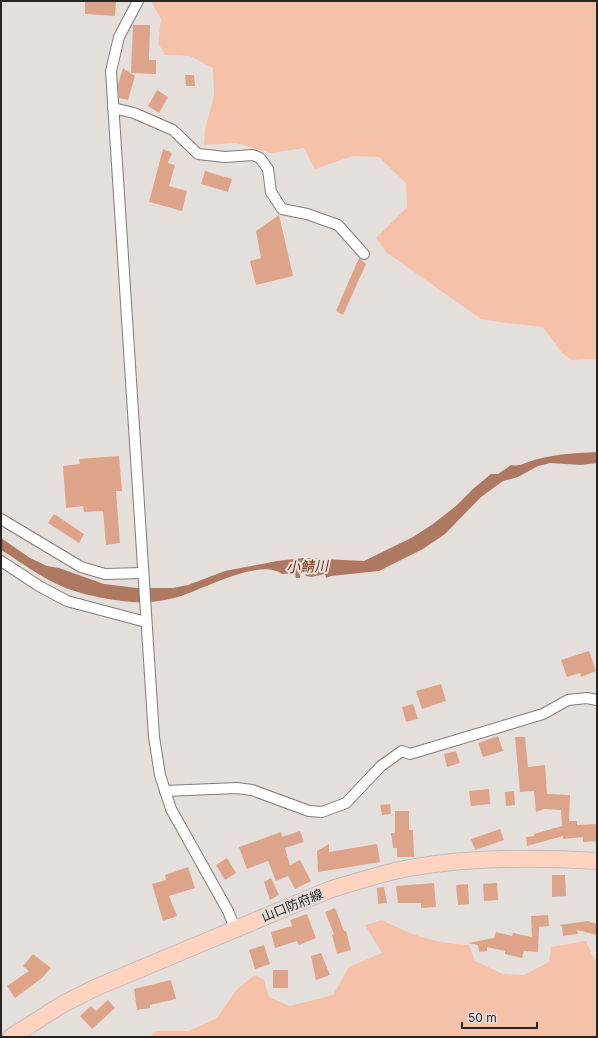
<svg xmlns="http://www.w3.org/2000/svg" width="598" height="1038" viewBox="0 0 598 1038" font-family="Inter,'Noto Sans JP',sans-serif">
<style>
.green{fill:#f5c1a9}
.water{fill:#af7860}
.building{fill:#dea48a}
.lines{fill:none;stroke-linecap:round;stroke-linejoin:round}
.street-casing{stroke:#817b79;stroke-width:12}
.primary-casing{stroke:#bebebd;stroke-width:18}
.street{stroke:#fff;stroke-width:10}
.primary{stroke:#fed4c1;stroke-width:16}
.labels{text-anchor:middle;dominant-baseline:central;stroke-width:4;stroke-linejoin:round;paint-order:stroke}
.street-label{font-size:13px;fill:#272524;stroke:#e5dfdc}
.water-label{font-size:14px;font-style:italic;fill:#79340e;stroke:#e5dfdc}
</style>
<rect width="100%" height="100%" fill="#e5dfdc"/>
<g class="green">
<polygon points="151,1 597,1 597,359 572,360 562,353 543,327 499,322 481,319 386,252 376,238 407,207 406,183 379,157 353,156 315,169 304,148 271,153 236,143 204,145 205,129 214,96 213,68 190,56 165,55 158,43 161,19"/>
<path d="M382 920C413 936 435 943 469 945L475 961 503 974 524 975 549 962 551 947 586 941 594 959 597 960V1037H150L156 1031H189L217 1018 237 989 255 975 264 980 269 997 290 1006 333 995 349 967 382 953 365 925Z"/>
</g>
<path class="water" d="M597 452V463L581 465 550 463 538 466 518 477 503 481 481 497 445 534 423 549 379 571 331 576 326 578 325 574 311 577 306 576 304 571H300V578H296L295 573 282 574C261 557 202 590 178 597 170 599 160 601 151 602 127 604 83 596 61 586 40 577 21 562 1 550V538L30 558 47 566 59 568 104 584 137 588H173L188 585 225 571 277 561 303 558 364 561 413 537 433 524 456 506 473 489 491 474H498L511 465C521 467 528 461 538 459 557 454 577 453 597 452Z"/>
<g class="building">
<polygon points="85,1 116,1 115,16 85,14"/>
<polygon points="133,25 150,25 149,60 156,60 156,74 131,73"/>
<polygon points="123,68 135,76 128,100 119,98 118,85"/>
<polygon points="185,75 194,75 195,86 186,86"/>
<polygon points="157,90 168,97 159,113 148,106"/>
<polygon points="163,149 172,153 168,163 175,165 169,186 187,191 182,211 149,202"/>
<polygon points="205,171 232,179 228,192 201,184"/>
<polygon points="279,215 293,276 256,285 250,261 261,258 256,231"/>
<polygon points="359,258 366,264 343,315 336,311"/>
<polygon points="119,456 122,491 116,491 120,543 106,545 103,511 84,512 83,506 66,508 63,466 80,464 79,459"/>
<polygon points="54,514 84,534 79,543 48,523"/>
<polygon points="589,651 596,671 581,677 580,673 567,677 561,660"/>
<polygon points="441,684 446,701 422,709 416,691"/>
<polygon points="413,704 418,719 406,722 402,707"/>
<polygon points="498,736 503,751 483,757 478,743"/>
<polygon points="515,737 525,737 528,767 545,765 547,794 570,795 569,821 577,821 577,825 597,824 597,841 583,842 583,837 563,839 563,836 527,846 526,837 534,836 534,834 562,826 561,810 544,809 536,812 534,791 520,792"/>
<polygon points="456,751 460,763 447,767 444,754"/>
<polygon points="489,789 490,804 471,806 469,791"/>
<polygon points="514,791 515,805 506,806 505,792"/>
<polygon points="390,804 391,814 382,815 380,805"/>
<polygon points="395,811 409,811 409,830 413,830 414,857 397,857 397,848 393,848 391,833 395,833"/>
<polygon points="500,829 504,840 475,850 471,839"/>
<polygon points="300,831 304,842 285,848 290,865 300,860 311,881 295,889 288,876 276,881 268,861 247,869 239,847 281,832 282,837"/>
<polygon points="329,844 329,852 377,844 380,862 318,872 317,851"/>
<polygon points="227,858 236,873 225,880 216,865"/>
<polygon points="188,867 195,888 169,896 177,916 163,921 152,884 166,880 165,875"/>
<polygon points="552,875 565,875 566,896 552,897"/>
<polygon points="271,878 279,895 270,900 264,882"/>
<polygon points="434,883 436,907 421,908 421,903 398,903 396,886"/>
<polygon points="497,883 498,900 484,901 483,884"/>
<polygon points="468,884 469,904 458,905 456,885"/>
<polygon points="384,887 387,903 378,904 377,888"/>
<polygon points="335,908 344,931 346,931 351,950 337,954 332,935 334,934 325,912"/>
<polygon points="307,914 316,938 299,945 297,941 275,948 271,932 292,926 290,920"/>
<polygon points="548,915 549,926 539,927 538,952 524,951 522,958 505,954 505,951 487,947 487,951 479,952 478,945 468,943 494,938 496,932 512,936 513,933 532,937 531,916"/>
<polygon points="588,921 597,924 597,935 577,930 578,934 563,936 562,926 559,925"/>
<polygon points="264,945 270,964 255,969 249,950"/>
<polygon points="321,953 330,975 316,980 311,956"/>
<polygon points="33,954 51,968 42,978 15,998 7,986 29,971 23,966"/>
<rect x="273" y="970" width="15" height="18"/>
<polygon points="171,980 176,999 150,1005 150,1008 137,1010 134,989"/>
<polygon points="108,1000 115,1008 92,1029 80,1016 91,1006 96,1011"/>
</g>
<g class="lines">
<defs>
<g id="street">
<polyline points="138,1 119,37 111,71 154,737 160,775 171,809 228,911 235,928"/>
<polyline points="113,108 134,113 173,130 198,154 225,157 253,155 260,158 268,169 271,192 282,209 307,214 338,225 364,254"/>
<polyline points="1,519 81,567 105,574 143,573"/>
<polyline points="1,561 39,586 67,601 146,622"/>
<polyline points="165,791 237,788 252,790 309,811 322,812 346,803 381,766 402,751 410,754 543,714 568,700 587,698 597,700"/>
</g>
<path id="primary" d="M11 1037 63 1004 97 987 329 890C355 882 382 873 409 868 471 857 534 857 597 861"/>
</defs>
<use href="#street" class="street-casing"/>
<use href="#primary" class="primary-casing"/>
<use href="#street" class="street"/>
<use href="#primary" class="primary"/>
</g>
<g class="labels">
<g class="street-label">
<text transform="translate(292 905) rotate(-22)">山口防府線</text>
</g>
<g class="water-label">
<text transform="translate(307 566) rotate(-2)">小鯖川</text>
</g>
</g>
<rect width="598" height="1038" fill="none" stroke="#272524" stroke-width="4"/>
<path d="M462 1022v6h75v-6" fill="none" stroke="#272524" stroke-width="2"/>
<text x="468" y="1022" font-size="12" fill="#272524" stroke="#e5dfdc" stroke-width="3" paint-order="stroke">50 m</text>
</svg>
